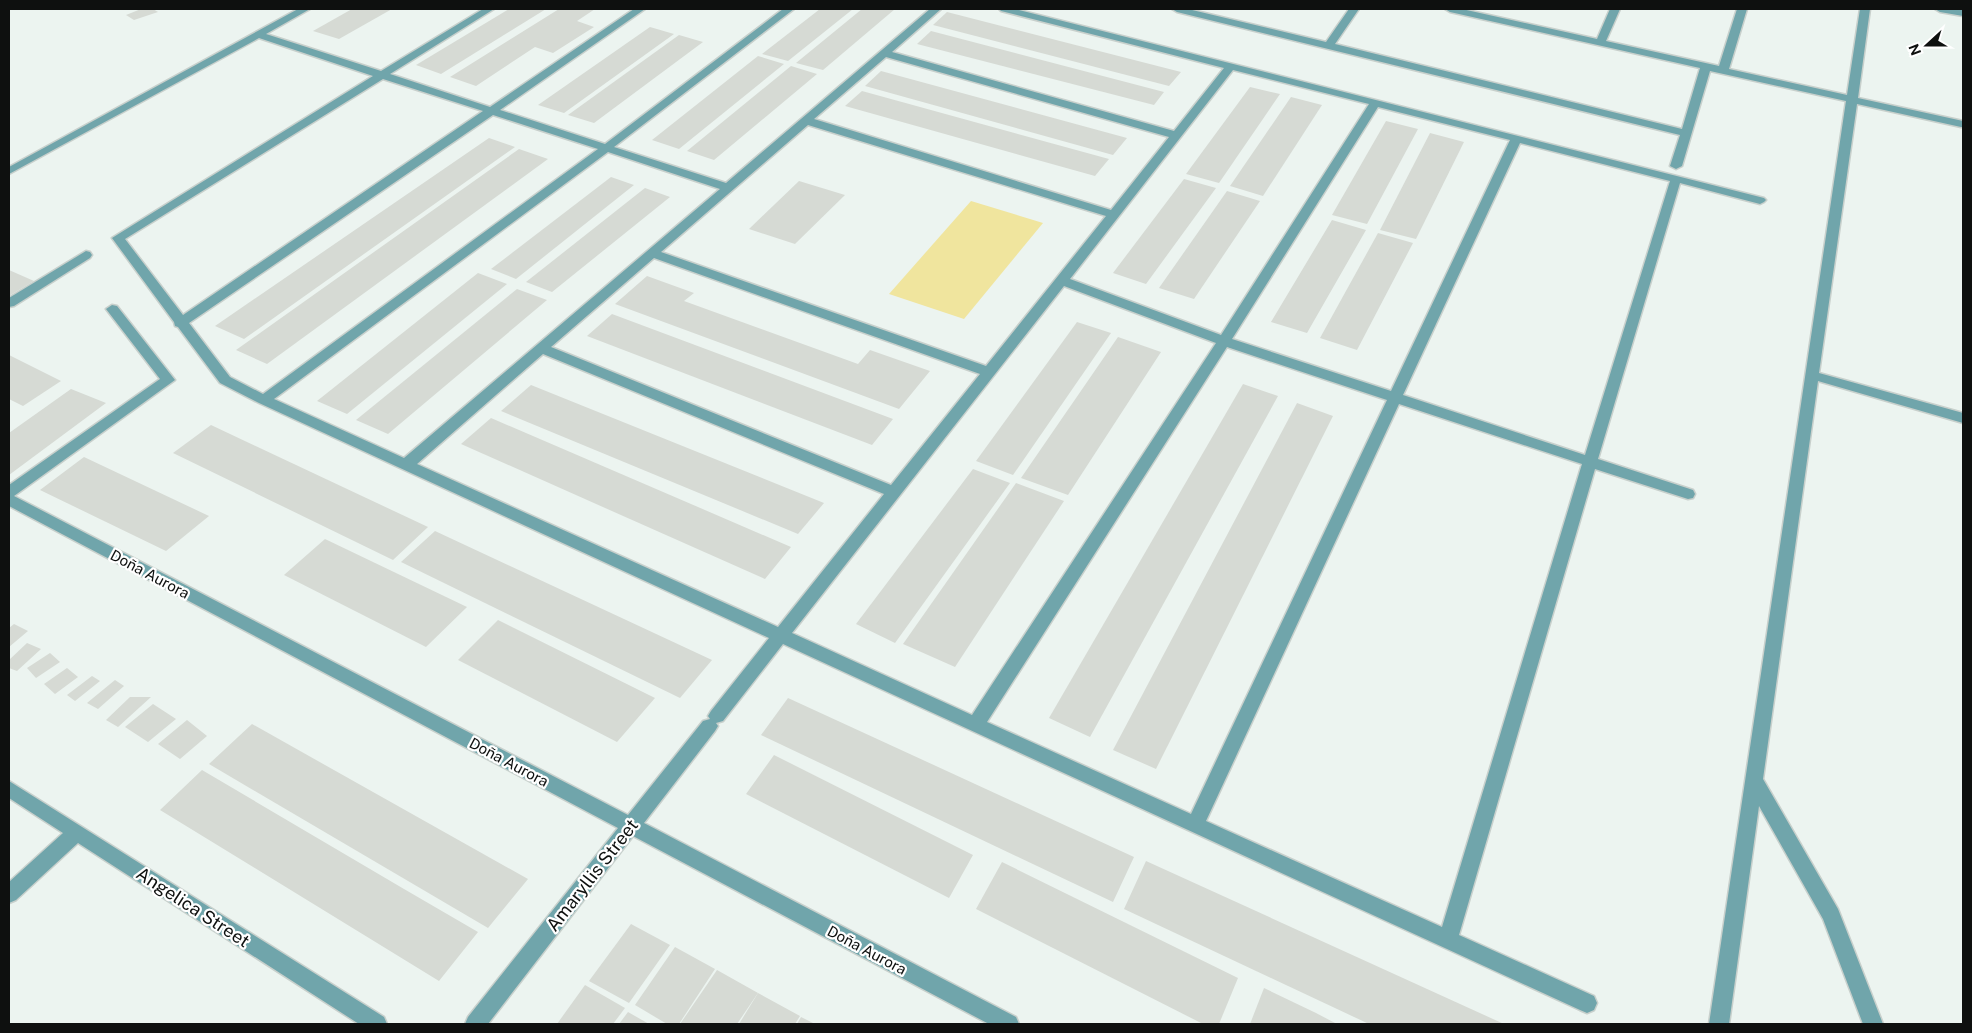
<svg xmlns="http://www.w3.org/2000/svg" width="1972" height="1033" viewBox="0 0 1972 1033" font-family="'Public Sans',sans-serif">
<style>
.green{fill:#f0e59e}
.building{fill:#d6dad4}
.lines{fill:none;stroke-linecap:round;stroke-linejoin:round}
.minor-casing{stroke:#c8d0cc;stroke-width:3}
.minor{fill:#70a5ab;fill-rule:evenodd}
.labels{text-anchor:middle;dominant-baseline:central;stroke-width:4.5;stroke-linejoin:round;paint-order:stroke}
.street-label{font-size:15px;fill:#0e100f;stroke:#fff}
.near-street-label{font-size:18px;fill:#0e100f;stroke:#fff}
</style>
<rect width="100%" height="100%" fill="#ecf4f0"/>
<polygon class="green" points="971,201 1043,223 964,319 889,294"/>
<g class="building">
<polygon points="141,9 153,9 158,12 134,20 126,15"/>
<polygon points="352,9 392,9 339,39 313,31"/>
<polygon points="509,9 546,9 441,74 416,65"/>
<polygon points="559,9 595,9 577,21 594,27 553,53 535,47 476,86 450,77"/>
<polygon points="820,9 853,9 788,61 762,54"/>
<polygon points="862,9 895,9 823,70 796,63"/>
<polygon points="947,12 1181,72 1169,86 933,25"/>
<polygon points="650,27 674,34 564,113 538,105"/>
<polygon points="931,31 1164,92 1154,105 917,44"/>
<polygon points="679,35 703,42 594,123 568,115"/>
<polygon points="758,56 784,64 679,149 652,140"/>
<polygon points="791,66 817,74 714,160 687,151"/>
<polygon points="881,71 1127,138 1113,155 865,86"/>
<polygon points="1250,87 1280,94 1219,183 1186,174"/>
<polygon points="862,91 1109,159 1095,176 845,106"/>
<polygon points="1291,97 1322,105 1263,196 1230,186"/>
<polygon points="1386,121 1418,129 1367,224 1332,215"/>
<polygon points="1430,133 1464,142 1416,239 1380,230"/>
<polygon points="489,138 515,147 244,339 215,326"/>
<polygon points="519,149 548,159 267,364 236,350"/>
<polygon points="611,177 634,185 516,279 491,269"/>
<polygon points="1184,179 1216,188 1146,284 1113,273"/>
<polygon points="799,181 845,195 795,244 749,229"/>
<polygon points="645,188 670,197 552,292 526,282"/>
<polygon points="1227,191 1260,201 1194,299 1159,288"/>
<polygon points="1332,220 1366,230 1315,319 1307,333 1271,322"/>
<polygon points="1378,233 1413,243 1357,350 1320,338"/>
<polygon points="9,270 34,281 9,296"/>
<polygon points="478,273 507,284 347,414 317,401"/>
<polygon points="647,276 694,293 684,301 858,364 870,350 930,371 899,409 615,304"/>
<polygon points="517,289 547,300 388,434 356,420"/>
<polygon points="612,314 893,419 872,445 587,336"/>
<polygon points="1077,322 1111,333 1013,475 976,461"/>
<polygon points="1118,337 1161,352 1068,495 1021,478"/>
<polygon points="9,355 61,381 23,406 9,399"/>
<polygon points="1243,384 1278,396 1090,737 1049,718"/>
<polygon points="531,385 824,503 798,534 501,411"/>
<polygon points="71,389 106,403 9,475 9,433"/>
<polygon points="1297,403 1333,416 1156,769 1113,750"/>
<polygon points="491,418 791,547 765,579 461,444"/>
<polygon points="211,425 428,527 393,560 173,453"/>
<polygon points="84,457 209,516 166,551 40,490"/>
<polygon points="973,469 1010,483 895,643 856,624"/>
<polygon points="1016,483 1064,501 955,667 903,644"/>
<polygon points="435,531 712,660 680,698 401,562"/>
<polygon points="325,539 467,607 426,647 284,575"/>
<polygon points="498,620 655,698 617,742 458,660"/>
<polygon points="14,624 28,631 9,647 9,628"/>
<polygon points="27,643 41,649 17,671 9,668 9,660"/>
<polygon points="50,653 60,662 36,678 27,668"/>
<polygon points="67,668 78,677 55,694 44,684"/>
<polygon points="92,676 100,681 75,701 67,695"/>
<polygon points="115,680 124,686 98,709 87,703"/>
<polygon points="130,697 151,697 118,727 106,720"/>
<polygon points="788,698 1134,857 1113,902 761,735"/>
<polygon points="153,704 176,719 148,742 125,727"/>
<polygon points="187,720 207,736 180,759 158,744"/>
<polygon points="252,724 528,879 488,928 209,764"/>
<polygon points="774,755 973,855 949,898 746,794"/>
<polygon points="202,770 404,889 478,932 439,981 160,810"/>
<polygon points="1146,861 1504,1024 1369,1024 1124,909"/>
<polygon points="1002,862 1238,978 1219,1024 1203,1024 976,909"/>
<polygon points="631,924 670,945 629,1003 589,981"/>
<polygon points="675,947 715,969 679,1024 667,1024 635,1005"/>
<polygon points="717,970 758,993 737,1024 680,1024"/>
<polygon points="585,985 625,1008 613,1024 557,1024"/>
<polygon points="1264,988 1316,1013 1337,1024 1250,1024"/>
<polygon points="758,993 800,1016 795,1024 739,1024"/>
<polygon points="628,1012 649,1024 619,1024"/>
<polygon points="801,1017 815,1024 797,1024"/>
</g>
<g class="lines">
<defs>
<g id="minor">
<path d="M298 9H310L266 34 381 71 483 9H494L390 74 490 107 634 9H645L500 110 605 144 783 9H794L614 147 726 183 930 9H941L892 52 1174 131 1224 68 1001 11 999 9H1015L1764 198 1766 200 1764 202 1760 204 1680 183 1598 459 1693 490 1695 494 1693 498 1688 499 1595 469 1459 935 1594 996 1597 1003 1594 1010 1587 1013 1580 1010 783 644 723 721 716 723 718 726 715 731 644 823 1016 1017 1019 1024H989L633 836 488 1024H465L468 1017 618 828 9 506V485L160 379 106 309 112 305 117 306 175 380 14 496 628 815 703 721 710 719 708 716 711 711 769 638 259 403 220 383 178 327 175 326 174 322 112 238 373 76 259 38 9 174V167ZM886 57 1169 137 1111 210 814 119ZM1233 70 1369 104 1221 335 1070 279ZM383 79 483 111 183 315 125 239ZM1378 107 1510 140 1391 391 1232 339ZM493 115 598 149 263 394 230 377 189 323ZM808 125 1106 216 986 366 661 252ZM1520 143 1670 181 1585 455 1403 395ZM608 152 720 189 404 458 274 399ZM654 258 980 374 891 485 551 347ZM1064 286 1216 343 972 715 792 633ZM1227 347 1387 400 1191 814 987 722ZM543 354 884 494 778 627 417 464ZM1399 404 1582 464 1442 927 1206 821Z"/>
<polygon points="1172,9 1188,9 1326,42 1349,9 1359,9 1335,44 1682,129 1700,68 1450,12 1445,9 1462,9 1597,39 1610,9 1620,9 1606,41 1719,66 1737,9 1747,9 1729,69 1847,95 1860,9 1870,9 1858,98 1963,121 1963,127 1961,127 1857,104 1819,373 1963,413 1963,423 1818,381 1763,779 1838,909 1883,1024 1863,1024 1823,919 1759,806 1729,1024 1709,1024 1846,101 1710,71 1682,166 1676,169 1670,166 1680,135 1177,12"/>
<polygon points="1935,9 1963,10 1963,16 1940,12"/>
<polygon points="86,251 90,252 92,255 90,258 14,306 9,307 9,298"/>
<polygon points="9,781 384,1017 387,1024 359,1024 78,843 16,900 9,903 9,882 63,833 9,798"/>
</g>
</defs>
<use href="#minor" class="minor-casing"/>
<use href="#minor" class="minor"/>
</g>
<g class="labels">
<g class="street-label">
<text transform="translate(150 574) rotate(28)">Doña Aurora</text>
<text transform="translate(509 762) rotate(28)">Doña Aurora</text>
<text transform="translate(867 950) rotate(28)">Doña Aurora</text>
</g>
<g class="near-street-label">
<text transform="translate(592 875) rotate(-52)">Amaryllis Street</text>
<text transform="translate(193 907) rotate(33)">Angelica Street</text>
</g>
</g>
<rect width="1972" height="1033" fill="none" stroke="#0e100f" stroke-width="20"/>
<g transform="translate(1927 45) rotate(249)" stroke="#ffffff" stroke-width="4" paint-order="stroke">
<path d="M0-4L9 19L0 12L-9 19Z" fill="#0e100f"/>
<text y="-8" font-size="14" font-weight="bold" text-anchor="middle" fill="#0e100f">N</text>
</g>
</svg>
